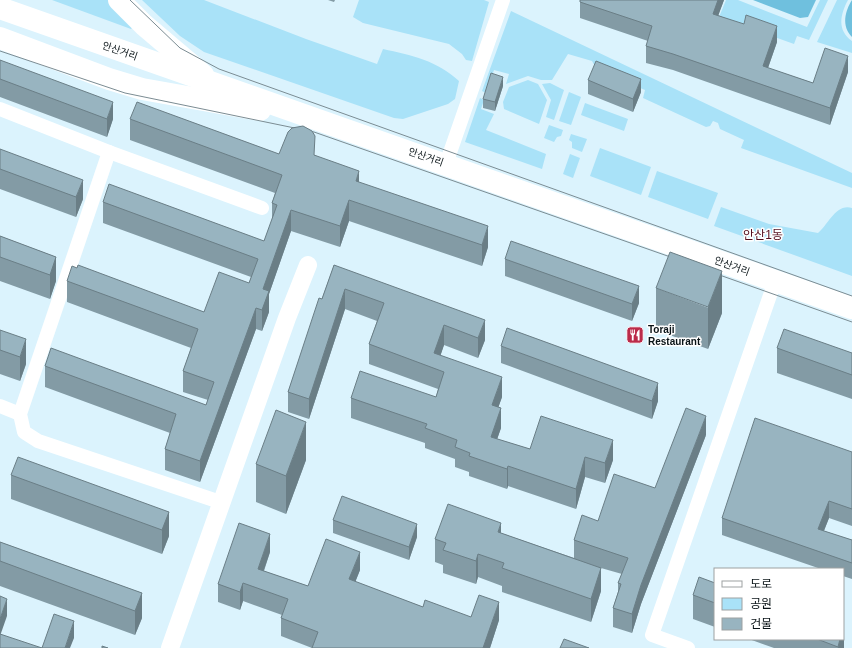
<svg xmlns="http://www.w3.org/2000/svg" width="852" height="648" viewBox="0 0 852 648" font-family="Arial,'Noto Sans KR',sans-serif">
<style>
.green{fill:#a9e2f8}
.water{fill:#6fc0de}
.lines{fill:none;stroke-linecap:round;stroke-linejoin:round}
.minor{stroke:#fff;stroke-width:14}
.tertiary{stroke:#fff;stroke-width:18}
.primary{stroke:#fff;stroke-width:22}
.tram{stroke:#7b8c93;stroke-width:1}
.wall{fill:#839ba5}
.shaded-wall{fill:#6a7e86}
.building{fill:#98b4c0;stroke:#6a7e86}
.labels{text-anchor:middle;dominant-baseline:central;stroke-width:3;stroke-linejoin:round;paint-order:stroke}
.street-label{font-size:10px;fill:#091317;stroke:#fff}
.poi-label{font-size:10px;font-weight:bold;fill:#091317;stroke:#fff;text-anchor:start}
.quarter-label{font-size:12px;fill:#540f1e;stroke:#fff}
</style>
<rect width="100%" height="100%" fill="#dbf3fd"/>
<g class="green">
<polygon points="52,0 108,0 134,26 131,29"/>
<path d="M142 0H204L306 39 377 64 383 49C411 55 438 61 459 81L455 99 448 104 403 119 394 118 204 52 180 36Z"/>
<polygon points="359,0 484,0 489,2 472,61 466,60 462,54 449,44 363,23 353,17"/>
<polygon points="726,0 738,0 807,27 820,0 828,0 809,40 797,36 794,44 719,17"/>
<path d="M837 0H848C840 15 837 30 852 41V53L817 42Z"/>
<polygon points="511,11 852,173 852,188 741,148 744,140 720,129 718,123 713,121 710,126 706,127 643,98 645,90 597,70 592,61 568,54 552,80 541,80 528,76 506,84 509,74 494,70 486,93 482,91"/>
<polygon points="528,80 538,84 547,100 539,124 504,109 503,102 509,87"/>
<polygon points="550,83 564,90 554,120 546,117 551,100 542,84"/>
<polygon points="569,92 581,97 571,125 559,121"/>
<polygon points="480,98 484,100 481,109 494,114 486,130 546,154 542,169 465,142"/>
<polygon points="585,103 628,119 624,131 581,115"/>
<polygon points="549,125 563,130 561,136 557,137 554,142 544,138"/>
<polygon points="571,134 587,139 582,152 572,148 572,142 569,140"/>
<polygon points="600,148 651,167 641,195 590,176"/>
<polygon points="570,154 580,158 573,178 563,174"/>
<polygon points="657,171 718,193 708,219 648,197"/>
<path d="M721 207 769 224 818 233C828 225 836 203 852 208V276L714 226Z"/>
</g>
<g class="water">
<polygon points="753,0 816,0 808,17 800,18"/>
<path d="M852 0V37C841 26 845 11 852 0Z"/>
</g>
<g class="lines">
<g class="minor">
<polyline points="0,109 109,152 262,208"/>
<polyline points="109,152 20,414 24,432 38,441 223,503"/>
<polyline points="446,164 503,0"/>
<polyline points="0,406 20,414"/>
<polyline points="688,648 652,635 775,281"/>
</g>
<polyline class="tertiary" points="170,648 287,318 308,265"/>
<g class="primary">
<polyline points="119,0 144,25 203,75"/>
<polyline points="0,8 852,308"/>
<polyline points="0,38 109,79 142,89 260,110"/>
</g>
<g class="tram">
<polyline points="130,0 180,48 219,69 852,296"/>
<polyline points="0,51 125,93 314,132 679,260"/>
<polyline points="711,272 852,322"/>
</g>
</g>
<g class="wall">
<polygon points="328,0 335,0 334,2"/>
<polygon points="580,0 724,0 718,15 777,42 768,68 813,83 848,72 830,125 673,70 646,63 646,46 648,41 580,18"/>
<polygon points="0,60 113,119 107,137 0,97"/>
<polygon points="588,80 641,92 633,112 588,94"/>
<polygon points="503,86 495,111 483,108 483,99"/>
<polygon points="130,119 279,154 315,155 359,182 488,247 482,266 349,221 340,247 291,231 269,294 269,312 262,331 256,329 200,482 165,470 165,449 170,433 45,387 45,366 206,405 208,400 183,392 183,371 191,348 67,302 67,281 204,312 249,283 251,277 103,223 103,202 264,241 272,221 272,203 275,193 130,140"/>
<polygon points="0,149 83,199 76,217 0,189"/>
<polygon points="0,236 56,257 56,281 50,299 0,281"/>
<polygon points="505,259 639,303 632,321 505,276"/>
<polygon points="334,265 485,340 478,358 444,345 440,356 502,397 498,408 501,428 497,439 530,449 613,460 605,483 585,477 576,509 508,486 507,489 469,476 469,472 455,467 455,459 425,448 425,443 351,418 351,398 436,397 438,389 369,364 369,344 377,321 345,309 309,419 288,412 288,392"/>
<polygon points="656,288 722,313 708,349 656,330"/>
<polygon points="0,330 26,364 20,381 0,374"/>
<polygon points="501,346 658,401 652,419 501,363"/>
<polygon points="777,348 852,353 852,399 777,373"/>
<polygon points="706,435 641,604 632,633 613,627 613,608 618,592 618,583 622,574 601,568 601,591 591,622 502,592 502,586 478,577 476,584 443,573 443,565 435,562 435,539 501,533 574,558 574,540 598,521 655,488"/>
<polygon points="852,452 852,526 829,518 824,531 852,540 852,579 843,576 843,569 821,569 722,535 722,518"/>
<polygon points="306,460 286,514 256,502 256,464"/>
<polygon points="11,475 169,512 169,536 162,554 11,499"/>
<polygon points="333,520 417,537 409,560 333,533"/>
<polygon points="0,542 142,593 142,618 135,635 0,586"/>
<polygon points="270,552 264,571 308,586 360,570 355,582 423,607 471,617 499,620 490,648 312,648 281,636 281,618 282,615 243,601 240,610 218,602 218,584"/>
<polygon points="715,583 715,627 693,619 693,595"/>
<polygon points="749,639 843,639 844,648 774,648"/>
</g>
<g class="shaded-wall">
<polygon points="718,0 724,0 713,30 713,14"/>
<polygon points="777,26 777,42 763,82 763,66"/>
<polygon points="848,56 848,72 830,125 830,108"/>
<polygon points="503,77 503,86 495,111 495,102"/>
<polygon points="641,79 641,92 633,112 633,99"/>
<polygon points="113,102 113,119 107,137 107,119"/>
<polygon points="359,171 359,192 356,181"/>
<polygon points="83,180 83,199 76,217 76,197"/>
<polygon points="349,200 349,221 340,247 340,226"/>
<polygon points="291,210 291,231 269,294 269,312 262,331 262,310 263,289"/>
<polygon points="488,226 488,247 482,266 482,245"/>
<polygon points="56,257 56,281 50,299 50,275"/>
<polygon points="722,271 722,313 708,349 708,307"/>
<polygon points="639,286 639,303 632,321 632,304"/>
<polygon points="345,289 345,309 309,419 309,399"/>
<polygon points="256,308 256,329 200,482 200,461"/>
<polygon points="485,320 485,340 478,358 478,338"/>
<polygon points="444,325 444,345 436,369 434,353"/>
<polygon points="26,339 26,364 20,381 20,357"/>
<polygon points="502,377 502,397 492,425 492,405"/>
<polygon points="658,383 658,401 652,419 652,401"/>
<polygon points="501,408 501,428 491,457 491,437"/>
<polygon points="706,416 706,435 641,604 632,633 632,614 641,585"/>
<polygon points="306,422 306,460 286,514 286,476"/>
<polygon points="613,440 613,460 605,483 605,463"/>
<polygon points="585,457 585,477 576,509 576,489"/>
<polygon points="508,466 508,486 507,489 507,469"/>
<polygon points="829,501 829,518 818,545 818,529"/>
<polygon points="169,512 169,536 162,554 162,530"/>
<polygon points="501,523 501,546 498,532"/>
<polygon points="417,524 417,537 409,560 409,547"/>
<polygon points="270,534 270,552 258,587 258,569"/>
<polygon points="360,552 360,570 349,598 349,579"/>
<polygon points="478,554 478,577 476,584 476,561"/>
<polygon points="601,568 601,591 591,622 591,599"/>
<polygon points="243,583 243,601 240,610 240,592"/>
<polygon points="142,593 142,618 135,635 135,611"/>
<polygon points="7,599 7,616 0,636 0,619"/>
<polygon points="499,602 499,620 490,648 483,648"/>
<polygon points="74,621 74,638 70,648 65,648"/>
<polygon points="844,629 844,648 838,648 840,639 843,639 843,632"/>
</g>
<g class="building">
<polygon points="580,0 718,0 713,14 744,24 746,15 777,26 763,66 813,83 825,48 848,56 830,108 673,54 646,46 652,26 580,2"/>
<polygon points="0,60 113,102 107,119 0,79"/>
<polygon points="596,61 641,79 633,99 588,80"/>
<polygon points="491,73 503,77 495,102 483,99"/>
<polygon points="137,102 279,154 288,132 292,128 303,126 312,131 315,136 314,155 359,171 356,181 488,226 482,245 349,200 340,226 291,210 263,289 269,291 262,310 256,308 200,461 165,449 176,414 45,366 51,348 206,405 214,382 183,371 198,329 67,281 72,266 77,268 78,265 204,312 219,272 249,283 258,259 103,202 109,184 264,241 277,205 272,203 282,175 130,119"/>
<polygon points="0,149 83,180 76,197 0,169"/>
<polygon points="0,236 56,257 50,275 0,257"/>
<polygon points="511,241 639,286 632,304 505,259"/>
<polygon points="670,252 722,271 708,307 656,288"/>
<polygon points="334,265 485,320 478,338 444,325 434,353 502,377 492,405 501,408 491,437 530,449 541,416 613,440 605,463 585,457 576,489 508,466 507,469 469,456 470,453 455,447 457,440 425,428 427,424 351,398 360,371 436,397 444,372 369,344 384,303 345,289 309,399 288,392 319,298 322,299"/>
<polygon points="507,328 658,383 652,401 501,346"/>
<polygon points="784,329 852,353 852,375 777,348"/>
<polygon points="0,330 26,339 20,357 0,350"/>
<polygon points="686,408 706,416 641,585 632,614 613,608 621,584 618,583 628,558 574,540 582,515 598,521 614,474 655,488"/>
<polygon points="276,410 306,422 286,476 256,464"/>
<polygon points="755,418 852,452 852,509 829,501 818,529 852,540 852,563 722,518"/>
<polygon points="18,457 169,512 162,530 11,475"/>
<polygon points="342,496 417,524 409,547 333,520"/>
<polygon points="448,504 501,523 498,532 601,568 591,599 502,568 504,563 478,554 476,561 443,550 446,543 435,539"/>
<polygon points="239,523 270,534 258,569 308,586 326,539 360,552 349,579 423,607 425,600 471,617 479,595 499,602 483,648 312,648 318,632 281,618 288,599 243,583 240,592 218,584"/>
<polygon points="0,542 142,593 135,611 0,561"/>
<polygon points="699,577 715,583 715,603 693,595"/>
<polygon points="0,596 7,599 0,619"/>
<polygon points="54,614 74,621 65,648 42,648"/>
<polygon points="0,634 42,648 0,648"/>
<polygon points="564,639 589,648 560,648"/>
<polygon points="817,639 840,639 838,647"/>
<polygon points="102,646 108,648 102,648"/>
</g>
<defs>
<symbol id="restaurant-square" viewBox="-11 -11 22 22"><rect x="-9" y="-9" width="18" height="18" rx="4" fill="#bb2a49" stroke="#fff"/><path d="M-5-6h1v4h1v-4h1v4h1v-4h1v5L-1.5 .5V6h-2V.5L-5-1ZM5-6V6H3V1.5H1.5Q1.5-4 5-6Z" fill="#fff"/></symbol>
</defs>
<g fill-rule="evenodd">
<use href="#restaurant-square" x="625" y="325" width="20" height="20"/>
</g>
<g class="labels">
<g class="street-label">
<text transform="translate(120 51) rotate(19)">안산거리</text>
<text transform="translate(426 157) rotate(19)">안산거리</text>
<text transform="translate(732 266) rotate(20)">안산거리</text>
</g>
<g class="poi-label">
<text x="648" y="329">Toraji<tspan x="648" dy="12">Restaurant</tspan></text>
</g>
<g class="quarter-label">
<text x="763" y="235">안산1동</text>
</g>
</g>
<rect x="714" y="568" width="130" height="72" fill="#ffffff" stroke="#9da1a2"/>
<rect x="722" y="581" width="20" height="6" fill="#ffffff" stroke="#9da1a2"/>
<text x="750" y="588" font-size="12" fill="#091317">도로</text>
<rect x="722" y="598" width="20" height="12" fill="#a9e2f8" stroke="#9da1a2"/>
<text x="750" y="608" font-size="12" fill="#091317">공원</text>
<rect x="722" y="618" width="20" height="12" fill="#98b4c0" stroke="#9da1a2"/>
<text x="750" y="628" font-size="12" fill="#091317">건물</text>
</svg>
